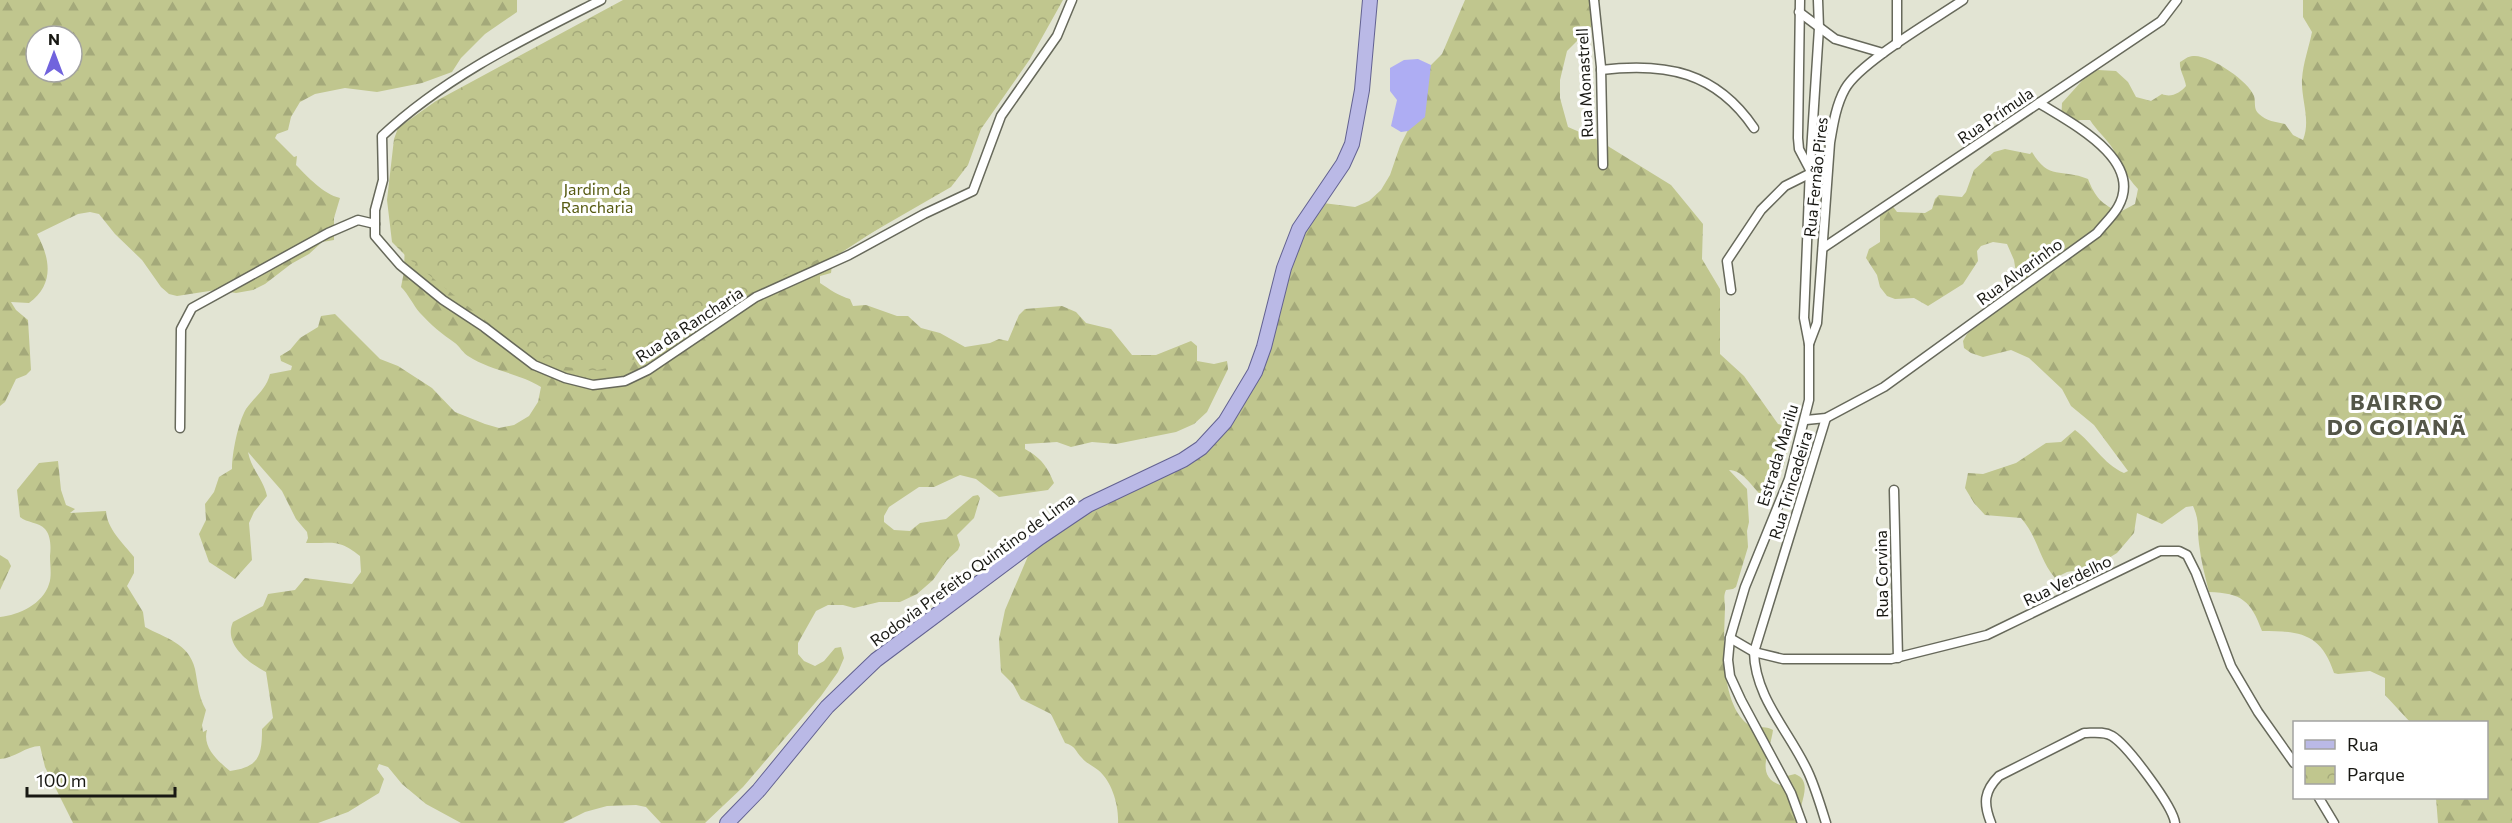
<svg xmlns="http://www.w3.org/2000/svg" width="2512" height="823" viewBox="0 0 2512 823" font-family="Commissioner,sans-serif">
<style>
.forest{fill:url(#forest-firs);fill-rule:evenodd}
.park{fill:url(#park-crowns)}
.water{fill:#aeadf3}
.lines{fill:none;stroke-linecap:round;stroke-linejoin:round}
.street-casing{stroke:#67695b;stroke-width:11}
.primary-casing{stroke:#636291;stroke-width:16}
.street{stroke:#fff;stroke-width:8}
.primary{stroke:#bab9e6;stroke-width:14}
.labels{text-anchor:middle;dominant-baseline:central;stroke-width:6;stroke-linejoin:round;paint-order:stroke}
.street-label{font-size:16px;fill:#181813;stroke:#fff}
.park-label{font-size:16px;fill:#565a11;stroke:#fff}
.district-label{font-size:22px;font-weight:bold;letter-spacing:1.5px;fill:#545648;stroke:#fff}
</style>
<defs>
<pattern id="forest-firs" width="22" height="20" patternUnits="userSpaceOnUse" patternTransform="scale(1.5)"><rect width="22" height="20" fill="#c0c68e"/><path d="M5 1l3.5 6h-7zM16 11l3.5 6h-7z" fill="#a4a97a"/></pattern>
<pattern id="park-crowns" width="20" height="18" patternUnits="userSpaceOnUse" patternTransform="scale(1.5)"><rect width="20" height="18" fill="#c0c68e"/><path d="M2 6a3 3 0 1 1 6 0M12 15a3 3 0 1 1 6 0" fill="none" stroke="#a4a97a"/></pattern>
</defs>
<rect width="100%" height="100%" fill="#e2e4d3"/>
<g class="forest">
<path d="M0 0H517V12L485 34 461 58 452 72 422 83 377 92 345 88 315 94 300 102 291 117 288 130 277 134 275 138 294 157 297 156 296 165C308 177 323 194 340 198L334 218V240L322 242 309 254 291 264 265 284 253 290 236 293 216 290 177 296 169 294 161 287 142 260 115 234 99 214 90 212 78 214 37 234C50 258 55 284 29 303L11 302 16 310 28 320 31 370 26 375 16 379 5 402 0 406ZM36 36H72V72H36Z"/>
<path d="M1465 0H1600L1594 10 1591 27 1567 51 1560 80V98L1568 127 1598 140 1671 185 1703 224 1702 259 1720 289V354L1744 376 1778 424 1782 425 1787 420 1791 424C1788 447 1786 486 1760 494 1751 485 1742 470 1729 470L1747 489 1749 522 1747 531 1748 547 1736 587 1733 589 1726 590C1723 597 1725 600 1725 608 1724 640 1720 694 1743 720 1752 731 1763 724 1773 730 1771 749 1752 779 1784 786L1789 782 1787 776 1795 774C1816 782 1796 808 1799 823H1118C1119 806 1112 781 1098 770 1093 766 1086 763 1082 758 1075 751 1076 746 1065 743L1051 714 1021 699 1013 684 1001 672 999 639 1005 610 1028 556 1087 506 1197 454 1253 367 1295 248 1323 203 1355 207 1369 201 1381 190 1390 175 1400 146 1415 116 1430 66 1442 54Z"/>
<path d="M2303 0H2512V823H2438L2436 798H2486V722H2410L2385 695V678L2370 671 2338 674 2334 673C2321 633 2299 631 2262 631 2251 601 2242 593 2209 592 2205 576 2201 561 2199 544 2197 528 2200 522 2193 506L2186 507 2162 524 2137 513 2134 533 2117 553 2094 567 2067 572 2055 578C2039 559 2038 537 2021 518L1985 515 1974 503 1965 488 1968 473 1983 474 2016 463 2046 443 2061 442 2075 430C2093 443 2103 464 2124 473L2128 471 2094 425 2071 406 2062 389 2029 358 2011 350 1983 357 1971 353 1964 348 1963 341 1967 334 2001 305 2018 286 2014 260 2007 244 1993 242 1981 246 1977 251 1978 261 1963 284 1928 306 1914 298 1895 299 1887 296 1880 287 1877 275 1866 258 1869 249 1880 242V213L1891 204 1897 212 1925 213 1932 209 1935 199 1939 195 1962 197 1966 192 1974 170 1994 152 2005 149 2030 154 2032 152C2049 181 2061 168 2088 179 2095 197 2102 205 2120 212L2135 204 2138 189C2126 176 2121 165 2113 149 2107 139 2096 130 2090 120H2080L2068 125 2061 121 2062 103 2088 74 2098 70 2116 71 2128 82 2136 97 2151 101 2162 94C2171 98 2180 93 2186 86 2185 78 2179 70 2180 62 2184 60 2188 56 2193 56 2209 54 2249 81 2254 96 2256 102 2253 109 2259 114 2266 121 2276 122 2285 124L2293 135 2303 140C2311 120 2301 100 2302 79 2303 63 2309 47 2312 32L2303 17Z"/>
<path d="M916 204 833 258 831 273 820 276V283C829 289 839 296 850 299L853 306 866 305 897 316H908L921 328 940 333 965 347 990 343 999 339 1008 341 1019 315 1025 309 1062 306 1076 312 1086 323 1111 329 1132 355H1156L1191 341 1197 346V361L1214 364 1227 361 1228 369 1207 412 1194 424 1176 432 1116 444 1092 442 1071 447 1057 442 1025 444V449C1041 458 1047 466 1054 483L1048 490 999 497 976 479 960 475 934 487H919L889 507 884 516V522L894 530 910 531 920 523 946 519 973 496 978 495 980 498 974 518 957 535 960 545 958 550 947 560 933 580 917 594 900 602H879L854 608 843 605H828L816 611 798 643V654L804 661 815 666 824 661 835 648 841 647 844 658 838 672 821 696 743 787 705 823H661L646 807 636 805 607 806 585 812 563 823H461L426 804 402 784 388 767 379 764 377 769 384 779 379 793 348 812 318 823H73L45 767 40 746C26 746 15 758 0 759V617C19 615 43 604 49 584 52 576 50 565 50 556 51 547 51 536 45 529 39 522 27 523 20 517L17 490 39 463 58 461 61 490 66 505 75 509 70 513 106 511C107 529 123 543 134 557V573L127 586 143 612 145 627C165 638 189 643 195 669 198 684 198 696 206 710L202 725 203 732 207 730C202 747 218 761 230 771 259 767 262 756 262 729L273 718 266 672C249 663 223 644 233 622L263 606 268 594 295 590 305 578 352 584 361 572 360 556C337 538 333 544 306 543L308 538 307 532 296 519 282 491 248 452C251 469 264 480 267 496L254 512 249 523 252 560 235 579 209 562 199 534 206 520 205 504 214 492 219 477 232 469C232 453 238 423 246 409 255 396 266 390 270 374L291 370 292 366 281 361 280 356 290 350 300 338 318 327 321 316 335 314 380 359 398 366 432 388 455 412 485 424 499 428 514 425 529 416 538 402 541 387C519 373 491 371 468 356 463 353 460 347 455 343 442 334 431 325 420 313 413 305 409 295 401 287L404 272 405 237Z"/>
<polygon points="0,555 8,560 11,566 0,590"/>
</g>
<polygon class="park" points="623,0 1063,0 1030,59 981,129 968,165 951,187 866,236 757,289 692,331 631,363 593,371 560,366 516,345 408,258 392,242 387,200 394,139 398,128 436,101"/>
<polygon class="water" points="1418,59 1431,65 1425,117 1408,131 1401,132 1391,126 1397,100 1390,91 1390,68 1404,60"/>
<g class="lines">
<defs>
<g id="street">
<path d="M601 0C524 39 446 76 382 136L383 180 375 210V236L400 265 443 300 484 327 534 365 565 378 593 385 625 381 648 370 756 297 849 255 924 214 973 191 1001 116 1057 36 1072 0"/>
<polyline points="1594,0 1601,67 1603,165"/>
<polyline points="1800,0 1798,138 1799,149 1809,168"/>
<polyline points="1799,12 1835,39 1883,53"/>
<polyline points="1897,44 1897,0"/>
<path d="M1601 70C1666 62 1716 72 1754 128"/>
<polyline points="1823,248 2161,21 2177,0"/>
<polyline points="1731,290 1727,261 1761,210 1785,186 1809,174"/>
<path d="M1809 344 1817 323 1830 143C1833 125 1836 105 1845 89 1859 63 1935 19 1963 0"/>
<path d="M1806 420 1826 418 1884 387 2097 233C2104 224 2113 216 2118 207 2145 160 2071 123 2039 103"/>
<polyline points="180,428 181,329 192,308 328,233 358,220 375,224"/>
<polyline points="1894,490 1898,658"/>
<polyline points="1730,638 1754,652 1783,659 1891,659 1987,635 2160,551 2179,551 2187,555 2196,573 2231,666 2258,712 2294,763"/>
<polyline points="2319,798 2334,823"/>
<polyline points="1802,823 1791,793 1741,700 1730,676 1728,660 1730,638 1745,587 1789,479 1809,400 1809,344 1804,318 1810,168 1819,28 1818,0"/>
<path d="M1826 823C1821 807 1816 790 1809 774 1791 733 1755 699 1754 652L1826 418"/>
<path d="M1991 823C1983 803 1984 791 1999 776L2084 733C2093 733 2104 731 2112 736 2127 745 2173 806 2175 823"/>
</g>
<polyline id="primary" points="727,823 759,790 827,707 876,660 1039,538 1088,505 1183,460 1201,448 1225,422 1255,372 1264,347 1284,268 1299,229 1343,164 1352,144 1362,90 1370,0"/>
</defs>
<use href="#street" class="street-casing"/>
<use href="#primary" class="primary-casing"/>
<use href="#street" class="street"/>
<use href="#primary" class="primary"/>
</g>
<g class="labels">
<g class="street-label">
<text transform="translate(1584 83) rotate(-93)">Rua Monastrell</text>
<text transform="translate(1995 115) rotate(-34)">Rua Prímula</text>
<text transform="translate(1815 177) rotate(-84)">Rua Fernão Pires</text>
<text transform="translate(2019 271) rotate(-36)">Rua Alvarinho</text>
<text transform="translate(689 324) rotate(-33)">Rua da Rancharia</text>
<text transform="translate(1777 455) rotate(-73)">Estrada Marilu</text>
<text transform="translate(1790 485) rotate(-73)">Rua Trincadeira</text>
<text transform="translate(972 569) rotate(-36)">Rodovia Prefeito Quintino de Lima</text>
<text transform="translate(1881 574) rotate(-91)">Rua Corvina</text>
<text transform="translate(2067 580) rotate(-26)">Rua Verdelho</text>
</g>
<g class="park-label">
<text x="597" y="188">Jardim da<tspan x="597" dy="18">Rancharia</tspan></text>
</g>
<g class="district-label">
<text x="2397" y="401">BAIRRO<tspan x="2397" dy="25">DO GOIANÃ</tspan></text>
</g>
</g>
<rect x="2293" y="721" width="195" height="78" fill="#ffffff" stroke="#a3a3a1" stroke-width="1.5"/>
<rect x="2305" y="740" width="30" height="9" fill="#bab9e6" stroke="#a3a3a1" stroke-width="1.5"/>
<text x="2347" y="751" font-size="18" fill="#181813">Rua</text>
<rect x="2305" y="766" width="30" height="18" fill="url(#park-crowns)" stroke="#a3a3a1" stroke-width="1.5"/>
<text x="2347" y="781" font-size="18" fill="#181813">Parque</text>
<g transform="translate(54 54)"><circle r="28" fill="#ffffff" stroke="#a3a3a1" stroke-width="1.5"/>
<path d="M0-4.5L10 22L0 15L-10 22Z" fill="#7163dd"/>
<text y="-9" font-size="16" font-weight="bold" text-anchor="middle" fill="#181813">N</text>
</g>
<path d="M27 787v9h148v-9" fill="none" stroke="#181813" stroke-width="3"/>
<text x="36" y="787" font-size="18" fill="#181813" stroke="#ffffff" stroke-width="4.5" paint-order="stroke">100 m</text>
</svg>
